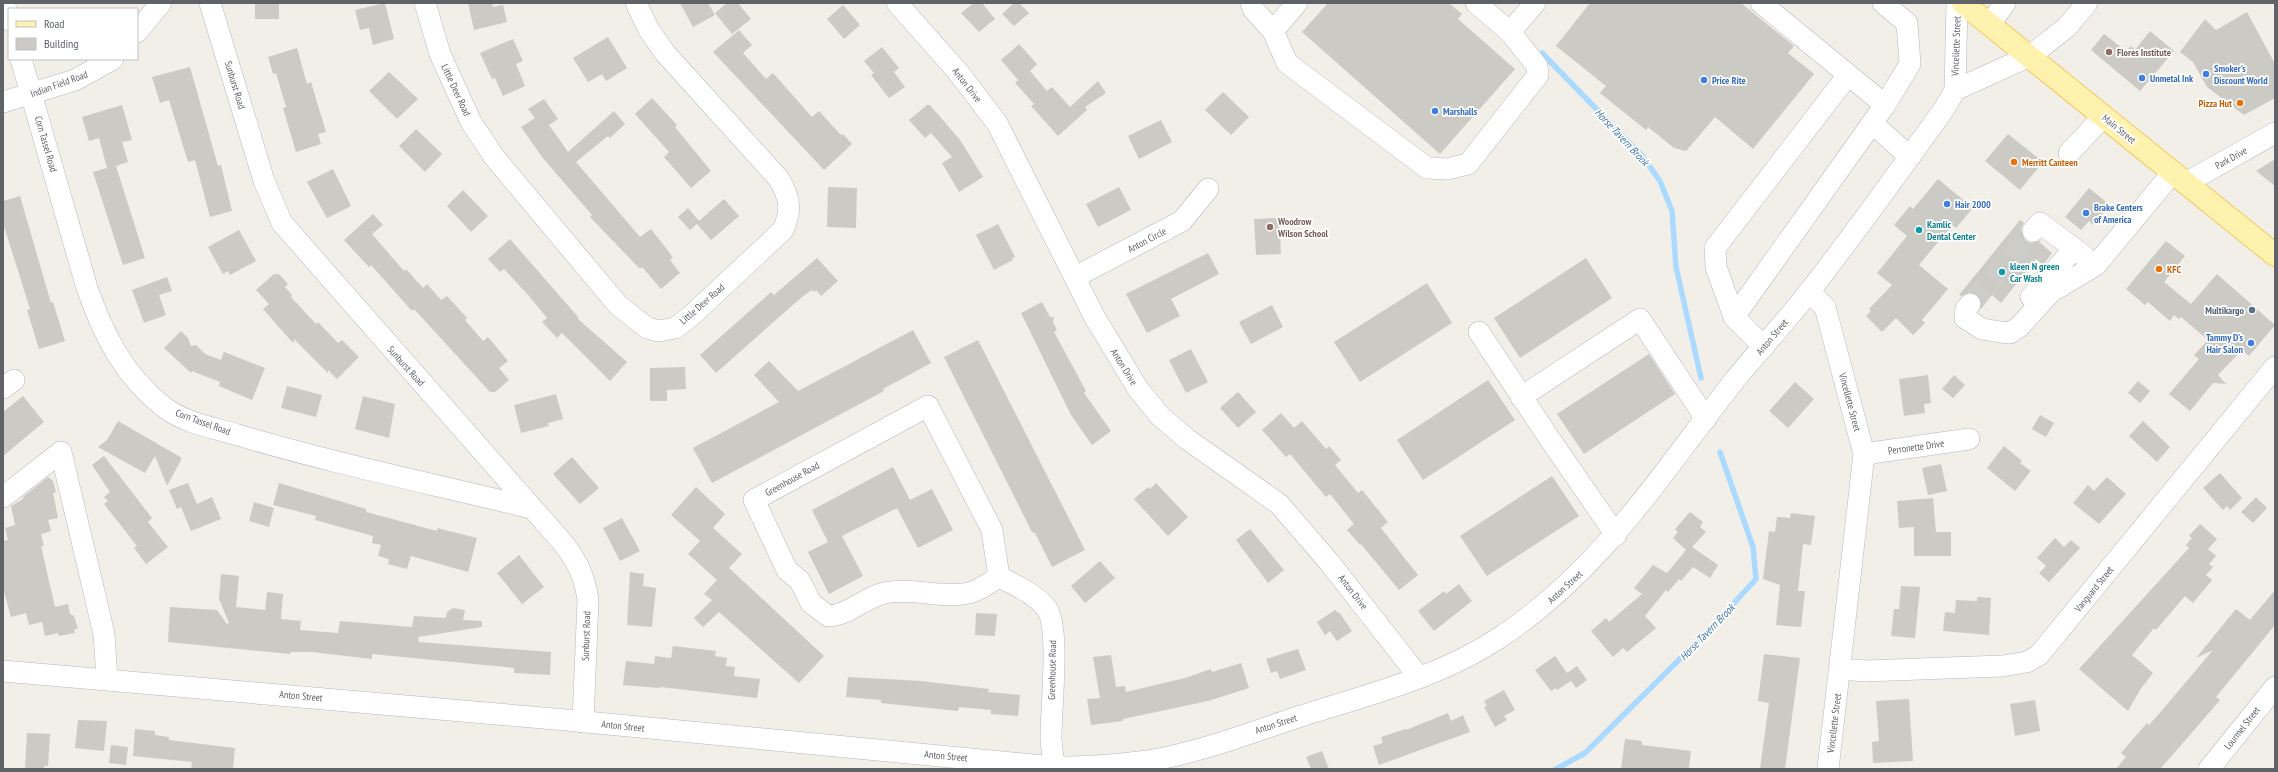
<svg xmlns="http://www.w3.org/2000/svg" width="2278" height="772" viewBox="0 0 2278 772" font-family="'PT Sans Narrow',sans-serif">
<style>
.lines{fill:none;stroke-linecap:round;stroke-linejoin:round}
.stream{stroke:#aadaff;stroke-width:5.5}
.building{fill:#cccac5}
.minor-tunnel{stroke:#ccccc8;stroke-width:21;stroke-dasharray:21 10;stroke-linecap:butt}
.minor-casing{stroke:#b5b8bc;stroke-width:22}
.major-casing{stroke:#f2c960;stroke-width:24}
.minor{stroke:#fff;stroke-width:21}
.major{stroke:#fff2af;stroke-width:22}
.education-dot{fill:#8d6e63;stroke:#fff;stroke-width:1.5}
.shop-dot{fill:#3f7fe0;stroke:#fff;stroke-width:1.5}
.food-dot{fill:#e8710a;stroke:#fff;stroke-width:1.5}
.culture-dot{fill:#0f9aa8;stroke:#fff;stroke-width:1.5}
.service-dot{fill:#5c6f8a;stroke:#fff;stroke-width:1.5}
.labels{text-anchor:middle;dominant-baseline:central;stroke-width:3.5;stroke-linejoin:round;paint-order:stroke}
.street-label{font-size:10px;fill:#5f6368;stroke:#fff}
.education-label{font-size:10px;font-weight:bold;fill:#785e54;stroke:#fff;text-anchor:start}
.shop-label{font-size:10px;font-weight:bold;fill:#366cbe;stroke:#fff;text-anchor:start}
.food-label{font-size:10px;font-weight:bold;fill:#c56008;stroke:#fff;text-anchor:start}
.culture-label{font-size:10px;font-weight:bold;fill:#0d838f;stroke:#fff;text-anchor:start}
.service-label{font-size:10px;font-weight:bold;fill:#4e5e75;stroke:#fff;text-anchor:end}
.water-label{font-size:11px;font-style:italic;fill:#4174aa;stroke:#fff}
</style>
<rect width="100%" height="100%" fill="#f1efe8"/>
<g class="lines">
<g class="stream">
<polyline points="1542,53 1643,157 1660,181 1672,211 1676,267 1701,378"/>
<polyline points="1556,769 1585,753 1712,627 1756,579 1753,547 1720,452"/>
</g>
</g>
<g class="building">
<rect x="255" y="3" width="24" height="16"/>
<polygon points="385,3 394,39 373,45 369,28 360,30 355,10"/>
<polygon points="468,3 492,3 493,7 503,5 507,22 474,30"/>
<polygon points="680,3 708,3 715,15 693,27"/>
<polygon points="727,3 738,3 751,19 732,34 715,13"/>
<polygon points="974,3 982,3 995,19 979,32 961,13"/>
<polygon points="1014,3 1019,3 1029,13 1014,26 1002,14"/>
<polygon points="1328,3 1449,3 1462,14 1458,19 1515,69 1440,154 1302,32"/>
<polygon points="1590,3 1741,3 1794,46 1788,53 1814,74 1753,149 1715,117 1686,151 1674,148 1648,127 1646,130 1600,93 1606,86 1556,46"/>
<polygon points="843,5 860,25 844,39 827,19"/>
<polygon points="2247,12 2275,64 2275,98 2244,115 2207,87 2193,62 2180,52 2205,19 2216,30"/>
<polygon points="739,30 752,45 743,53 766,79 773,73 812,117 819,111 841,135 843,134 852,144 824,170 713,52"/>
<polygon points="2150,31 2174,51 2140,91 2091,50 2104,34 2126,51 2131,46 2135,50"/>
<polygon points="608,37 627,68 606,81 602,74 588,82 573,58"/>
<polygon points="513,39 523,61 516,64 525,86 503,96 495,78 492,79 480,53"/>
<polygon points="1019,44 1037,64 1030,71 1047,91 1052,87 1070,107 1098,81 1106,93 1085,107 1087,110 1058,136 1031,106 1034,104 1015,83 1018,80 1001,60"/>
<polygon points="882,47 899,68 894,72 905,87 889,98 871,75 874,73 864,61"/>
<polygon points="297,48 307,84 311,82 326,132 318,134 321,144 296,152 283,108 286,107 276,73 273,74 268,57"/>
<polygon points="190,67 218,166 221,165 232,211 210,217 195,160 188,162 169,100 160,103 152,77"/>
<polygon points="389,72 418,99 397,119 369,91"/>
<polygon points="1223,92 1249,117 1231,135 1205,110"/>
<polygon points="652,98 677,125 675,127 711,171 691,188 664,157 669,152 635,114"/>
<polygon points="544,99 558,119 549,125 568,152 614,111 625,124 610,138 608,136 576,162 640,237 651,229 666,248 673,258 670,260 680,273 661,289 643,268 639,268 590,217 592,215 542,157 521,127 535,118 528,109"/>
<polygon points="122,105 132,140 122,142 128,162 116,166 145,258 123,265 93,172 107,168 99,138 89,141 82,117"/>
<polygon points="927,105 930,105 960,140 983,177 959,192 942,163 952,157 931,133 925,138 909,120"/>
<polygon points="1161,120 1172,142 1139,159 1128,136"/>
<polygon points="416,129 442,154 425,172 399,146"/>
<polygon points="2008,134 2043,162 2020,190 1985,161"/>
<polygon points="2275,159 2275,186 2256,171"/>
<polygon points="333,169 351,206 327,218 307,182"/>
<polygon points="1938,179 1973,208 1956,228 1952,225 1919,265 1948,289 1922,320 1925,323 1913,335 1896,318 1882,332 1866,316 1871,311 1869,309 1892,285 1877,273 1907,236 1894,225 1910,206 1913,209"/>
<polygon points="828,187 857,188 856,228 827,227"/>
<polygon points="1119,187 1131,210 1098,227 1086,204"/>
<polygon points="2089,188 2110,205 2093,225 2089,221 2081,230 2065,217"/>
<polygon points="463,190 488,216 471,232 447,206"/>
<polygon points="20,196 51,303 53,302 65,341 39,349 27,310 30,309 3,223 3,201"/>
<polygon points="724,199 739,216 711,240 697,224 690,230 678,217 688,208 699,221"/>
<polygon points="373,214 383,225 372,234 404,271 406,269 423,288 427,284 441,300 447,296 467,318 465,320 483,341 488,337 508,361 499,368 509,380 495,392 490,392 414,309 412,311 371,265 369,267 344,240"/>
<polygon points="1279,218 1281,254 1256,255 1254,219"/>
<polygon points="2020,220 2024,223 2021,229 2025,240 2031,243 2041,240 2039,242 2052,253 2043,265 2036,259 2001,303 1992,295 1981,309 1981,300 1977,294 1971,292 1961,296 1959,295"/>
<polygon points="998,224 1015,257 1012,258 1013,260 994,270 976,235"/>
<polygon points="239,230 256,261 230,275 228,271 223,274 208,247"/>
<polygon points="510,239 579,318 578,319 627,362 610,381 562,333 557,338 542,322 547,318 529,296 504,269 500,272 488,259"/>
<polygon points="2166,241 2185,256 2164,282 2191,304 2217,274 2275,325 2249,356 2242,350 2218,375 2226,384 2213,383 2190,411 2169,394 2199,359 2194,355 2208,340 2181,317 2179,319 2174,315 2170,321 2148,302 2145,305 2126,289"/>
<polygon points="1208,253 1219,274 1171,299 1180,316 1147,333 1126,294"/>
<polygon points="817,258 838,281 821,296 816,290 814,292 812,290 803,296 716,373 700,355 771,292 774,295"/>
<polygon points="1586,258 1612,298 1520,358 1494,318"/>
<polygon points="274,274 279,274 288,284 285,287 292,295 291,297 316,324 318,322 338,343 342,340 359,357 337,379 328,370 328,373 294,339 293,343 263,309 269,304 256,290"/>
<polygon points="167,277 172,291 159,295 166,315 144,323 132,290"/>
<polygon points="1427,283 1452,323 1360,382 1334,342"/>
<polygon points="1042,302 1050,317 1054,317 1053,322 1057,330 1054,332 1086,391 1084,393 1111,431 1092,445 1071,415 1021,313"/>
<polygon points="1272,305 1283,327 1251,344 1239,322"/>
<polygon points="913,330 931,363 883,389 884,391 712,483 693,448 779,402 754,375 769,361 798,391"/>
<polygon points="181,331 188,338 191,346 196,345 205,354 221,360 224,352 265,368 252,400 219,386 220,382 192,371 191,373 164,348"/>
<polygon points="978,340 1085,550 1052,567 1035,533 1032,532 944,357"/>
<polygon points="1191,349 1208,382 1186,393 1169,360"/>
<polygon points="1649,354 1675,394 1584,454 1557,414"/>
<polygon points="685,367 686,389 667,390 667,401 650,401 650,368"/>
<polygon points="1928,375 1931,403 1924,404 1925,413 1904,416 1899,379"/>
<polygon points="1954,375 1965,385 1953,398 1942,389"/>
<polygon points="1488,380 1515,420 1423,480 1397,440"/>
<polygon points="2138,381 2150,391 2140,403 2128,393"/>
<polygon points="1795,382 1814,399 1788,428 1769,411"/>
<polygon points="287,386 322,395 316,417 281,408"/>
<polygon points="1238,392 1256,412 1238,428 1220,408"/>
<polygon points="556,394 563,419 548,423 549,426 521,433 514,405"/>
<polygon points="23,396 44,422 3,456 3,412"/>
<polygon points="363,396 395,404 389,438 355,429"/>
<polygon points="1281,413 1294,428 1302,421 1326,449 1329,446 1341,460 1335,465 1358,493 1362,490 1388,522 1381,528 1418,575 1399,590 1361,544 1360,545 1347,530 1354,524 1330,494 1326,497 1290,454 1286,457 1262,430"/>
<polygon points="2040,415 2054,423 2046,437 2032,429"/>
<polygon points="118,421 182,458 167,486 155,456 145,473 98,447 107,440"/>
<polygon points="2143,421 2170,447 2157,462 2129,436"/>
<polygon points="2004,446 2022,461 2020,463 2031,471 2015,491 1987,468"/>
<polygon points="104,456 152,518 148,522 168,547 146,564 134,548 137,546 104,504 108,501 104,497 110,492 92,465"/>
<polygon points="572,457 599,488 580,504 553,474"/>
<polygon points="1941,464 1947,491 1928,495 1922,468"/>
<polygon points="893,467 910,500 932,489 953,530 918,548 897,508 842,536 863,576 829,594 808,552 828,542 812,510"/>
<polygon points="2220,473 2242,498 2230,510 2227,506 2223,510 2203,488"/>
<polygon points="1552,476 1579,516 1487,576 1460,536"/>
<polygon points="48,477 53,481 56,492 53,493 58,518 48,520 51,531 41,534 44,546 41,546 55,607 68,604 70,614 74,616 78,629 74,629 75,633 59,636 58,633 45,636 42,622 29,625 26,613 11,617 3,588 3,541 8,540 5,528 15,525 11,506 23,499 23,497"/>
<polygon points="2107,477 2126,494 2099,524 2073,503 2088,485 2094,491"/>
<polygon points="188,483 197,504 212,497 221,519 191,531 181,507 177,509 169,490"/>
<polygon points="279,483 366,509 366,512 437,531 437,528 477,538 468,572 411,556 407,569 388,564 389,559 378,556 381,545 372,543 373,536 315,520 316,516 273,505"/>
<polygon points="1156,483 1188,517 1168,536 1134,499 1148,487 1150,489"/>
<polygon points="696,487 725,514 713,528 742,554 729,568 824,656 799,683 719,612 703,627 694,618 712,600 704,594 717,580 688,554 700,541 671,515"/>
<polygon points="2256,497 2267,508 2253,523 2241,512"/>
<polygon points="1933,498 1936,532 1951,532 1951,556 1914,556 1914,527 1899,528 1897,501"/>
<polygon points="254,502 274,508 269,527 249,521"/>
<polygon points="1690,512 1703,522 1700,527 1706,532 1692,547 1718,565 1710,578 1693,567 1681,581 1679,579 1668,592 1666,590 1645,616 1656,628 1627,652 1623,648 1613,657 1591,631 1606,618 1609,622 1642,594 1634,588 1653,565 1667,573 1686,550 1673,538 1678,532 1675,529"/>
<polygon points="1791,513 1815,516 1811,545 1803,544 1798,591 1805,591 1801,627 1776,625 1780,585 1763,579 1769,531 1775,532 1777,517 1790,518"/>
<polygon points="622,518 640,551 620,561 603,528"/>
<polygon points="2200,524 2217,539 2208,549 2216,556 2209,564 2213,567 2206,575 2212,580 2193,603 2185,596 2156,630 2154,628 2132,655 2153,673 2140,690 2128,711 2079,669 2189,548 2186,545 2192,538 2189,536"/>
<polygon points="1250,529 1284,570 1268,583 1236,540"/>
<polygon points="2055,538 2064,547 2071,540 2080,548 2049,582 2039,573 2046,566 2037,558"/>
<polygon points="519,555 544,587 522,604 497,573"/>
<polygon points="1100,561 1115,578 1085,603 1071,586"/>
<polygon points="630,572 644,574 643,586 656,588 652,627 627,625"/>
<polygon points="221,574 239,576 236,607 265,610 267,592 283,594 281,619 301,621 300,630 338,633 340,621 412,627 414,616 446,618 447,612 453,608 465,610 463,620 482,621 482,627 418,637 419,642 551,652 550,675 514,673 514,668 372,654 372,659 312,652 291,652 290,654 168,642 170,607 217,610 227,624 229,623 219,599"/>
<polygon points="1459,584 1472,601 1434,631 1418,611 1444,591 1446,594"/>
<polygon points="1901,586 1920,587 1915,638 1891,636 1894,609 1899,609"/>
<polygon points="2275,590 2275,625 2216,697 2220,700 2176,751 2160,769 2116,769 2126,757 2121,753 2147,723 2149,725 2164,708 2213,650 2196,658 2236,609 2250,620"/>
<polygon points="1977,597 1991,598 1989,635 1943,631 1945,612 1955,613 1956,600 1977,601"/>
<polygon points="1335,610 1338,613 1339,612 1352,631 1337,641 1330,631 1325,635 1317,622"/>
<polygon points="976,613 997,614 995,636 975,635"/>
<polygon points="673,646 716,651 715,656 727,658 726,666 735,667 734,676 760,679 757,698 660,687 659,688 623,685 626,661 654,664 655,656 671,658"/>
<polygon points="1298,649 1306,670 1280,679 1277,671 1271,673 1266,659"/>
<polygon points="1764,654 1800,658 1785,769 1760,769 1769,703 1758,701"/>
<polygon points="1111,655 1116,687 1125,686 1126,692 1185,678 1211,669 1212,672 1241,663 1249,688 1208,701 1123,719 1123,721 1091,725 1087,699 1100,698 1093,657"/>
<polygon points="1555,656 1567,673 1577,666 1587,680 1576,688 1571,681 1557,690 1556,688 1551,691 1535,670"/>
<polygon points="848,677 921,681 989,689 988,692 1020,695 1018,716 991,714 991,710 959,707 958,711 881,703 881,700 846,697"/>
<polygon points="1504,690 1515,710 1504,716 1507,720 1495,727 1484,707 1487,706 1484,701"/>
<polygon points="1909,699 1913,761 1873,763 1872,742 1879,741 1876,701"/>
<polygon points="2035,700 2040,731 2015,736 2010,704"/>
<polygon points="1448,713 1451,721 1463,715 1470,732 1379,765 1373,746 1383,743 1381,737 1406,729 1406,730"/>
<polygon points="78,720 107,721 104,751 75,748"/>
<polygon points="135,729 155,731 155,735 169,737 169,740 235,748 233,769 191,769 192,762 133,756"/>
<polygon points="27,733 50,734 48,766 44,766 44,769 25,769"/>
<polygon points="1625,739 1642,741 1642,745 1691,751 1689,769 1621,769"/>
<polygon points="111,745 128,747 126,765 109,763"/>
<polygon points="1322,751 1329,769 1311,769 1306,757"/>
</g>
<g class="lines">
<polyline class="minor-tunnel" points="1970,304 2033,231"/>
<defs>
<g id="minor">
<polyline points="4,3 9,20"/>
<path d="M210 3 264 181 282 223 563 543C577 561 585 577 588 600L583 722"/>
<path d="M425 3 440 54 471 122 495 158 618 305 647 328 659 331 675 328 691 316 783 230C792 210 790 198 779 179L665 53 649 30 636 3"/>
<polyline points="897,3 958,72 997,123 1094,316 1138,389 1160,416 1187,439 1279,504 1329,562 1419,677"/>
<polyline points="1251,3 1253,9 1273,31"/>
<polyline points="1297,3 1273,31 1287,63 1427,168 1447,169 1468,164 1538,75 1537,66 1510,32"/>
<polyline points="1476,3 1510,32 1535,3"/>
<polyline points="1761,3 1885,105 1910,64 1907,23 1883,3"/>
<polyline points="1990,24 2005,3"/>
<polyline points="137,32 161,3"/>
<path d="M21 59 87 288C104 336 124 376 165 408 185 423 215 428 238 435 335 464 434 484 531 508"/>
<polyline points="1955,90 2030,56 2067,27 2087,3"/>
<polyline points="3,102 75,80 113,59"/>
<polyline points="1872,123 1910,157"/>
<polyline points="2069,153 2103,117"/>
<polyline points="2186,183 2275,133"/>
<polyline points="2033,231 2040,223 2084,256"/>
<polyline points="1075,277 1182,221 1208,189"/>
<polyline points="1809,292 1825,307 1864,454 1828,769"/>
<polyline points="2031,297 2074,249"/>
<polyline points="1970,304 1966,309 1965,318 1982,329 2001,332 2010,333 2019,327 2051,292 2096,265 2173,172"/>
<polyline points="1734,317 1885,105"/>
<polyline points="1479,332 1549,438 1616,535"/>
<polyline points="1764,347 1734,317 1716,267 1715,248 1848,75"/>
<polyline points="3,388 14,380"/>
<polyline points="1521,397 1640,319 1706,419"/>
<path d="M928 406 992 530 999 577C990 582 979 591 969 593 941 599 912 587 884 593 864 598 847 616 828 616L811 603 800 581 787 570 754 500Z"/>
<polyline points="1864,454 1969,439"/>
<polyline points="3,497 61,452 104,634 107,679"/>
<path d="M999 577C1015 585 1036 594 1047 609 1060 628 1051 709 1051 736 1051 747 1054 758 1053 769"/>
<polyline points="1841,669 1865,671 2002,666 2027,662 2039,655 2275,367"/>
<path d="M3 671 566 720 1054 767C1091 767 1127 765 1164 758 1208 749 1250 733 1292 719 1362 696 1437 679 1499 638 1601 571 1660 475 1734 381 1758 351 1785 323 1809 292 1856 232 1900 170 1944 109L1955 90 1957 3"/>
<polyline points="2209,769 2275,687"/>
</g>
<polyline id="major" points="1963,3 2275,255"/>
</defs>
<use href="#minor" class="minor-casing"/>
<use href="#major" class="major-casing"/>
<use href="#minor" class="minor"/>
<use href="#major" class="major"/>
</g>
<g class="education-dot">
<circle cx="2109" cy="52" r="4"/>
<circle cx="1270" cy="227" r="4"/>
</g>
<g class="shop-dot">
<circle cx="2206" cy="74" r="4"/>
<circle cx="2142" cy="78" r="4"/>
<circle cx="1704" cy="80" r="4"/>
<circle cx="1435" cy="111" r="4"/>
<circle cx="1947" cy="204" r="4"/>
<circle cx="2086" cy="213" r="4"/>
<circle cx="2251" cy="343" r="4"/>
</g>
<g class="food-dot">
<circle cx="2240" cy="103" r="4"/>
<circle cx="2014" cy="162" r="4"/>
<circle cx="2159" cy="269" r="4"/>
</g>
<g class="culture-dot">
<circle cx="1919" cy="230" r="4"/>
<circle cx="2002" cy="272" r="4"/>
</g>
<circle class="service-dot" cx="2252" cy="310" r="4"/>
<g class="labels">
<g class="street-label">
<text transform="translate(1956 46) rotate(-88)">Vincellette Street</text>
<text transform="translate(59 84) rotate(-20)">Indian Field Road</text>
<text transform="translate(235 85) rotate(73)">Sunburst Road</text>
<text transform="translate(967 85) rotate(52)">Anton Drive</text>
<text transform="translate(456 90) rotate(65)">Little Deer Road</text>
<text transform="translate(2119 129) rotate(39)">Main Street</text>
<text transform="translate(46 144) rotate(74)">Corn Tassel Road</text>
<text transform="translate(2231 158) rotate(-29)">Park Drive</text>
<text transform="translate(1147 240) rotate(-28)">Anton Circle</text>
<text transform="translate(702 304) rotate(-41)">Little Deer Road</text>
<text transform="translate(1772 337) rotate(-50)">Anton Street</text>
<text transform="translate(406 366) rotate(48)">Sunburst Road</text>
<text transform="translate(1124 367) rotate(58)">Anton Drive</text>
<text transform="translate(1850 402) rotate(75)">Vincellette Street</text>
<text transform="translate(203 422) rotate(20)">Corn Tassel Road</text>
<text transform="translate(1916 447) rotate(-8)">Perronette Drive</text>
<text transform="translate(792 479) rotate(-29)">Greenhouse Road</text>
<text transform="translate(1565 587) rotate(-43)">Anton Street</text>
<text transform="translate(2094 589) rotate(-51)">Vanguard Street</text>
<text transform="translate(1353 592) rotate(52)">Anton Drive</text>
<text transform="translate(586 636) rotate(-88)">Sunburst Road</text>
<text transform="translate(1052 670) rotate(-89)">Greenhouse Road</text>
<text transform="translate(301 696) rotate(5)">Anton Street</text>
<text transform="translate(1834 723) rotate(-83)">Vincellette Street</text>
<text transform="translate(1276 724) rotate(-18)">Anton Street</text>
<text transform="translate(623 726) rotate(6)">Anton Street</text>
<text transform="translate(2242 728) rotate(-52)">Lourmel Street</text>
<text transform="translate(946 756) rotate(5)">Anton Street</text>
</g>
<g class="education-label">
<text x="2117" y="52">Flores Institute</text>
<text x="1278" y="221">Woodrow<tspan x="1278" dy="12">Wilson School</tspan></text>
</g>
<g class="shop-label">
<text x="2214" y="68">Smoker's<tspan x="2214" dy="12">Discount World</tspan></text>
<text x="2150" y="78">Unmetal Ink</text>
<text x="1712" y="80">Price Rite</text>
<text x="1443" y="111">Marshalls</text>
<text x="1955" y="204">Hair 2000</text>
<text x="2094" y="207">Brake Centers<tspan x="2094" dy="12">of America</tspan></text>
<text x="2243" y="337" text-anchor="end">Tammy D's<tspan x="2243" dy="12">Hair Salon</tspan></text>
</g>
<g class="food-label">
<text x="2232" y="103" text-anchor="end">Pizza Hut</text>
<text x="2022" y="162">Merritt Canteen</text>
<text x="2167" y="269">KFC</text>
</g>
<g class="culture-label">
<text x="1927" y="224">Kamlic<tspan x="1927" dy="12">Dental Center</tspan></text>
<text x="2010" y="266">kleen N green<tspan x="2010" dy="12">Car Wash</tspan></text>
</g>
<g class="service-label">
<text x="2244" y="310">Multikargo</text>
</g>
<g class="water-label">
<text transform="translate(1622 137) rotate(47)">Horse Tavern Brook</text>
<text transform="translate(1707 632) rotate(-46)">Horse Tavern Brook</text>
</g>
</g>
<rect width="2278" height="772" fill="none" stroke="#5f6368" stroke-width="8"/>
<rect x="8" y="8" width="130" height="52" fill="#ffffff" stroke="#bfc1c3"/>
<rect x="16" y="21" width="20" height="6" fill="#fff2af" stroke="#bfc1c3"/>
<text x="44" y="28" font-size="12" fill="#5f6368">Road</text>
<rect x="16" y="38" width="20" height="12" fill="#cccac5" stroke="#bfc1c3"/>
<text x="44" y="48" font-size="12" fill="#5f6368">Building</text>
</svg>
